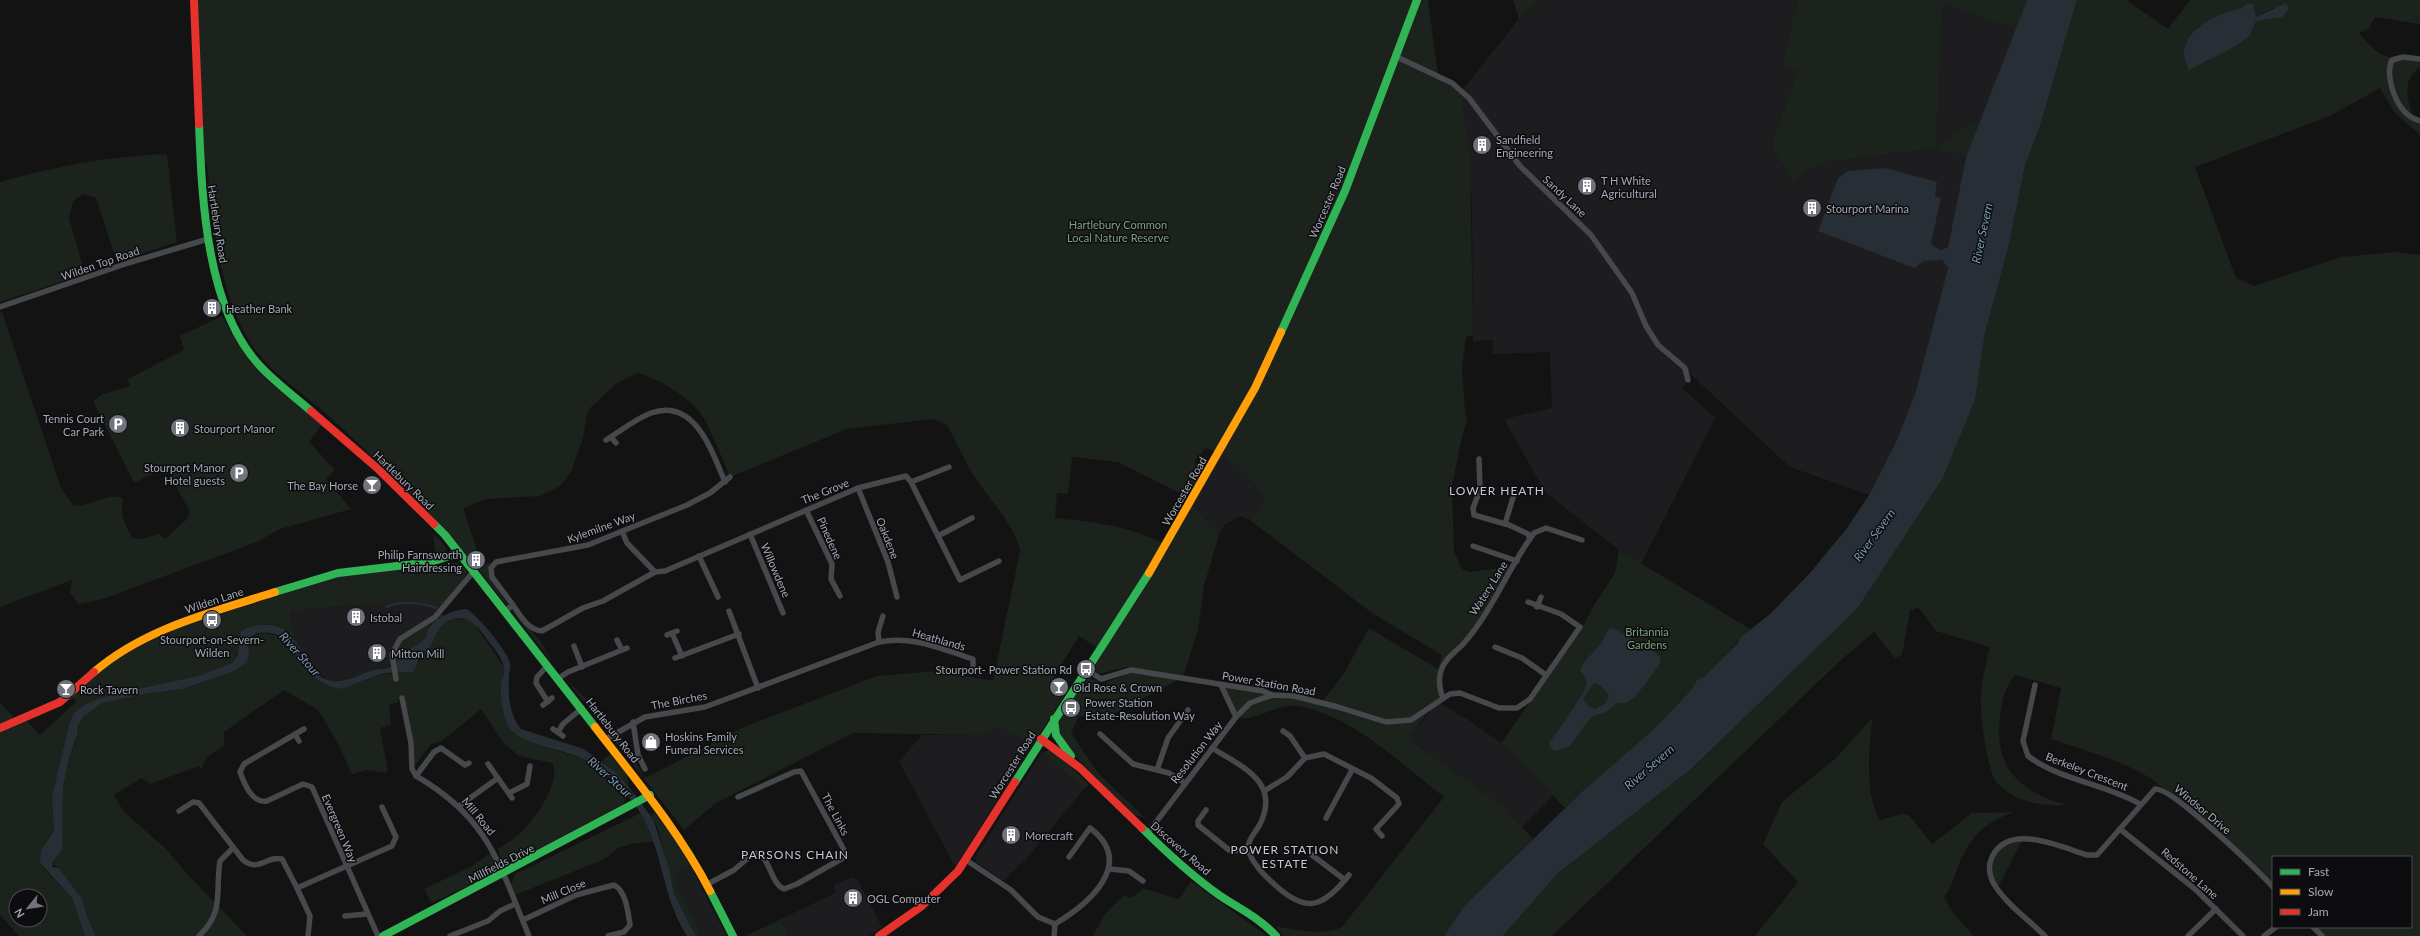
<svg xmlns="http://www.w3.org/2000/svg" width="2420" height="936" viewBox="0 0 2420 936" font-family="Lato,sans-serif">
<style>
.built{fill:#1d1d1f}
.green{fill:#1c221c;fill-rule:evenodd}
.water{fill:#272e35;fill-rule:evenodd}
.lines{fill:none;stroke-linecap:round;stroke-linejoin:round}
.stream{stroke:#272e35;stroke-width:2}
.street{stroke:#47484c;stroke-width:5.5}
.fast{stroke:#30b455;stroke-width:8}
.slow{stroke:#ff9f0a;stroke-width:8}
.jam{stroke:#e5322d;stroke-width:8}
.labels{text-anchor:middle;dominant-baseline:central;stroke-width:3;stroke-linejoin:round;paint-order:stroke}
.poi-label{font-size:11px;fill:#a4a9b5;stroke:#0d0d0f;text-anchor:start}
.street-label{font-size:11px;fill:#a4a9b5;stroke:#0d0d0f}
.park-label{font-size:11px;fill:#7aa17c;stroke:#0d0d0f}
.water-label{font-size:12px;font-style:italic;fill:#7998b1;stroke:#0d0d0f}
.neighbourhood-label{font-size:12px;letter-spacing:1px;fill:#c5c8d1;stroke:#0d0d0f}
</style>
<rect width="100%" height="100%" fill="#131313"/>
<g class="built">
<polygon points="1540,0 1797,0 1782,65 1797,72 1771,147 1794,184 1804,172 1822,163 1936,148 1943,4 2016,30 1980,121 1969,123 1937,148 1966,157 1948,246 1940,250 1931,244 1941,199 1935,196 1924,261 1942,260 1948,268 1915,394 1896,442 1869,495 1790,467 1685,369 1688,380 1682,388 1715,418 1641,564 1619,550 1545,492 1504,419 1552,408 1550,352 1493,354 1493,340 1473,341 1472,202 1460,93 1519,19"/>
<polygon points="1219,452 1245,471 1248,478 1265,497 1250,520 1240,516 1224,525 1219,535 1194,506 1190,503"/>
<polygon points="380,603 421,604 431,606 439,611 393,666 371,671 345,680 334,681 326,679 310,665 295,640 290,611"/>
<polygon points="1437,702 1467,719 1501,743 1553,796 1522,827 1510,814 1512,812 1409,739"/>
<polygon points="998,727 1032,746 955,867 899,761 922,735 984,735"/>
<polygon points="1041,753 1084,789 1027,858 1003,881 976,862 975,858"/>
<polygon points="691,866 712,908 727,936 701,936 693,914 680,895 675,878 678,871"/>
<polygon points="853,877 858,881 882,927 869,936 789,936 781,919 835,893 834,885"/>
</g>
<g class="green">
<path d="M198 0H1428L1438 76 1460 93 1470 152 1473 335 1466 337 1462 369 1465 412 1467 421 1461 441 1452 486 1454 552 1462 569 1469 572 1514 566 1495 599 1441 671 1443 698 1432 706 1409 739 1512 812 1510 814 1533 839 1464 906 1444 936H1283L1276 926C1294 930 1324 936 1342 927L1444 797C1402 765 1351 714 1297 706 1275 703 1256 723 1236 717L1221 685 1321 703 1344 673 1369 628 1438 669 1442 655 1372 613 1250 520 1265 497C1245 475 1234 457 1205 448L1194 462 1205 477 1192 499 1118 462 1072 457 1068 494 1057 493 1055 518C1095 522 1130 526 1165 544L1190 503 1194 506 1219 535 1204 586 1198 630 1183 677 1131 670 1127 667 1099 674 1094 667 1104 652 1079 636 1049 685 1066 693 1032 746 998 727 984 735 853 733 716 803 684 830 563 675 618 733 645 778 744 727 877 676 938 671 993 681 1020 551C1014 524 993 504 978 482 966 464 957 444 947 425L932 419 847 429 730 477C724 463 707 419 698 410 682 393 660 380 638 373L617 383 590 408 587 415 583 438 571 472 560 486 540 496 487 499 463 508 478 553 467 557C423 508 378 460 329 416 301 391 268 372 248 339 219 289 212 220 207 163H204Z"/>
<polygon points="1513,0 1540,0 1519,19"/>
<polygon points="1797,0 2027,0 2016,30 1943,4 1936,148 1969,123 1980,121 1966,157 1936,148 1822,163 1804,172 1794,184 1771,147 1797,72 1782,65"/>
<path d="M2077 0H2126L2168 29 2190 0H2420V24L2375 17 2369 28 2359 33C2381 59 2387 60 2420 59V67C2401 80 2408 99 2413 118L2420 121V135L2395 113 2380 88 2330 116 2195 167 2236 278 2254 286 2341 257 2396 252 2420 255V936H2322L2313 927H2411V857H2273V887L2165 791C2147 767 2080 749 2051 739L2061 688 2015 675C2004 688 2002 702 2000 718 1994 769 2021 793 2068 805 2044 807 2014 802 1997 783 1987 772 1979 709 1981 693 1982 678 1986 662 1990 647L1936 631 1918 607 1910 611 1902 655 1895 658 1874 632 1842 659 1552 936H1503L1557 874 1691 769 1857 609 1943 478 1975 400 1985 333 2008 249 2025 166 2040 126ZM2247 4 2255 17 2274 8 2283 17 2256 21 2250 35 2204 63 2196 28 2227 12 2239 11Z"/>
<path d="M167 154 177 242 117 262 96 198 84 194 73 201 69 218 85 274 0 302V182C55 166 110 156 167 154Z"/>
<path d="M2 312 61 488 73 505C90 508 102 494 120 497L123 500C120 515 125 526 133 538L141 539 159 534 165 539 187 519 190 512 166 468 134 483 93 401 103 394 130 386 128 379 184 350 180 336 222 316 248 359 272 384 322 424 309 442 335 470 326 479 351 509 280 529 257 542 103 599 79 604 70 593 72 580 0 607V313Z"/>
<polygon points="433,533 447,548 444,553 436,555"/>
<polygon points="1619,550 1750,629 1704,678 1696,681 1691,690 1653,730 1565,808 1501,743 1581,630 1594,605 1615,573"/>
<path d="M490 562C486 588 523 620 539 639 544 646 548 655 553 663L478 569Z"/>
<path d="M457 563 464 566 467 572 459 587 439 611 444 616 432 625 422 642 407 650 393 666 392 662 400 639 439 611C429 600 398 601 386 607L380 603 290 611 295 640C276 618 260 621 239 638V650L232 663 198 676 109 695 87 703 69 724 52 797 54 831 43 847 42 867 72 898 85 936H19L0 915V732L27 721 40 735 76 702 70 695 98 669 148 637 320 578ZM16 896H40V920H16Z"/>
<path d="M454 619 470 620 474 623 504 667 501 698 506 720 513 733 536 744 583 759 626 794V799L623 804 503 868 498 849C504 845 512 840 518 835 532 823 563 782 552 763L519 756 503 742 481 709 442 741 431 744 412 769 411 745 402 699H398L399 702 389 705 391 725 380 728 388 773 367 770 352 774 336 740 318 710 284 690 224 732V746L207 757 201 769 199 766 150 784 141 778 114 795 124 812 166 849 191 878 247 936H96L87 917 83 900 59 868 52 864 62 823 63 789 69 758 76 740 77 727 83 717 102 703 145 694 183 689 223 675 249 652 247 647 250 637 263 633 281 636 304 667 342 689 384 673 396 674 418 663 436 633 445 623Z"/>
<path d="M1131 673 1180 679 1104 719 1079 716 1071 733 1098 773 1145 818 1135 815C1119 800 1057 745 1059 725 1061 713 1080 689 1088 678L1098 681 1103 689 1107 688V682Z"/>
<polygon points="0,702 15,719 0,726"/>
<path d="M1873 717C1868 744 1865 798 1880 820L1902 814 1909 815 1932 844 1972 813 2014 812C1982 824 1970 837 1957 869 1954 878 1951 889 1944 897L1954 914 1974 936H1755L1798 882 1763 844 1782 802 1836 758Z"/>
<polygon points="1050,750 1058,755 1089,784 1084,789 1041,753"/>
<polygon points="610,754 627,774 629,786 602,761"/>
<path d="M654 812 668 828 691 866 678 871C671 889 686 900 693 915 697 921 698 929 701 936H696L674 894 659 832 651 814Z"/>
<polygon points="641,813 655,842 636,843 618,848 605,859 515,895 511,885 515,874"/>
<polygon points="2023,839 1997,889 1990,875 1995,852 2000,847"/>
<polygon points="491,853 497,872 432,903 424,889 470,867"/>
<path d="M1191 881 1267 936H1093L1105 914 1124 895 1131 898 1143 889C1156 890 1166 897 1179 899Z"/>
<polygon points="781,919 789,936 746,936"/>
</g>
<g class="water">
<polygon points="2027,0 2077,0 2040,126 2025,166 2008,249 1985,333 1975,400 1943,478 1857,609 1691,769 1557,874 1503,936 1444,936 1464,906 1585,789 1653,730 1691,690 1696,681 1704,677 1738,643 1740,638 1771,613 1810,573 1847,528 1869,495 1896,442 1915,394 1948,268 1942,260 1924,261 1914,268 1818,231 1838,178 1848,171 1885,168 1937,182 1935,196 1941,198 1931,244 1940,250 1948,247 1966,157"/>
<path d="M2286 3 2289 8 2283 17 2256 21 2250 35 2236 46 2189 70C2187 65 2183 57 2184 52 2187 31 2206 20 2225 13 2234 9 2239 11 2247 4H2253L2256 17Z"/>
<path d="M467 609C477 615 509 652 510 664 511 668 509 672 509 676 508 694 509 715 521 729L584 749 614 771 629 787 653 819 669 868 674 894 696 936H687C657 890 665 834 625 793 613 781 598 767 583 759 565 750 522 744 511 730 502 718 500 697 501 683 502 678 505 673 504 668 503 657 490 644 484 635 470 615 450 611 436 634 434 637 433 641 431 645 428 650 422 653 419 658 417 663 416 668 413 672L383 673 342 689 331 687 318 680 305 668 281 636C270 632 254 629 248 642L249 652 247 662 234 671 183 689 145 694 102 703 83 717 77 727V735L69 758 63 789 62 850 52 862 53 867 59 868 83 900 87 917 96 936H85L72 898 40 863 41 850 54 831 52 797 69 724 74 713 87 703 109 695 198 676 232 663 238 654 241 631C247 627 254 626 261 625 305 619 301 682 336 681 349 681 359 674 371 671 379 668 387 670 394 665 399 661 399 656 403 653 409 648 417 646 423 640 427 637 426 634 428 630 434 618 455 609 467 609Z"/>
<path d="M1613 628 1655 652 1660 658V664L1636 696 1626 703H1617L1606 712 1592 716 1570 746 1555 751 1550 748 1549 742C1554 738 1584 693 1586 687 1588 680 1584 675 1580 670 1585 656 1599 651 1605 636 1606 632 1608 629 1613 628ZM1594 683 1601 686 1609 695 1605 704 1595 709 1588 706 1583 699Z"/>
</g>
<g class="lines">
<path class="stream" d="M386 607C399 601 423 602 436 608"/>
<g class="street">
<polyline points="1397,57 1452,83 1469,98 1520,166 1591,235 1632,293 1646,326 1658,345 1685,368 1688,380"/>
<path d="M2420 59 2403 57 2392 60C2385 74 2394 100 2404 111 2408 116 2414 119 2420 121"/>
<polyline points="0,307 128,263 208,239"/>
<polyline points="611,437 616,443"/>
<path d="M606 440C621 431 635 419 651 413 695 397 712 452 725 482"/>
<polyline points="1479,459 1480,490 1473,508 1474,515 1509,525 1528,534 1530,539"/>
<polyline points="911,482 949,467"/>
<polyline points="858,488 888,562 897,597"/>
<polyline points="806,510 832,564 831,579 840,596"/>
<polyline points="1505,524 1515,491"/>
<polyline points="622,531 627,543 655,572 665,571 858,488 906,476 911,482 960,580 999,561"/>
<polyline points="750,534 783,613"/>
<polyline points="938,536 972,518"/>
<polyline points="1473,546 1517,561"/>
<polyline points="699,556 718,597"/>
<polyline points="513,605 492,577 491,568 496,562 588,545 687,505 710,493 730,477"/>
<polyline points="1537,607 1541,597"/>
<path d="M505 611 513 605C520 615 528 630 542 631L583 608 603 601 655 572"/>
<polyline points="729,611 758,688"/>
<path d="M883 616 878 632 879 642C912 635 941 649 973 659V668"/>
<polyline points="672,633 682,656"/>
<polyline points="667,635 677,631"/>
<polyline points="617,640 622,650"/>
<polyline points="574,646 582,667"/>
<polyline points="1495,647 1522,658 1546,675"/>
<polyline points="675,658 739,634"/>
<polyline points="1086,669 1101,679 1131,670 1263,691 1272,695 1294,696 1338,707 1386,722 1411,720 1450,694 1460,693 1499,708 1517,708 1530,699 1580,627 1561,614 1528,602"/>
<polyline points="559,678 568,672 627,648"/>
<polyline points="396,679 392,654 400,639 435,617 474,571"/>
<polyline points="1221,685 1236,717"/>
<path d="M2035 685 2023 741 2028 756C2059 780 2106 784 2140 804"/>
<path d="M402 698 411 743 412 769 416 776C489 818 499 864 529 936"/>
<path d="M1443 698C1440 690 1438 680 1441 671 1444 659 1456 652 1464 643 1493 610 1508 568 1534 533L1546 528 1582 540"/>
<polyline points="548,702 536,683 537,677 548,665"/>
<polyline points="543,705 552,698"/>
<polyline points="633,722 638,755 645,769"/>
<path d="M304 729 244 764 240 772C244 783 252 804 267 801L303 784 312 787 378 936"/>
<polyline points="553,729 563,736"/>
<polyline points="1283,731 1290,736 1305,758"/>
<polyline points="558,732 563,724 582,708"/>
<polyline points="295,734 299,741"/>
<polyline points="1100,734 1133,764 1169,773 1185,783"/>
<polyline points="606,739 645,717 705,707 879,642"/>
<path d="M1212 748C1243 767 1282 783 1259 826 1254 834 1247 841 1248 851 1254 865 1263 874 1274 884 1306 914 1323 908 1349 875"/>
<polyline points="488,764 512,798"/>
<polyline points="1157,770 1168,738 1188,710"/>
<polyline points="416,776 434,752 441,748 465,765 469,763"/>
<polyline points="1264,791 1287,777 1305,758 1324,754 1371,778 1397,798 1399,804 1376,829 1382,836"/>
<polyline points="509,793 527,784 530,766"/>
<polyline points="459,806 498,778"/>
<polyline points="1206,810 1198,821 1198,825 1229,850 1248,851"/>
<path d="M179 811 193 802 199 803 243 860C258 873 267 855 282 859L297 888 392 846 396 837 382 807"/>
<polyline points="1326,818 1352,770"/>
<polyline points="2120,829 2195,889 2243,936"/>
<polyline points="1147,834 1236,717 1250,703 1272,695"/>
<polyline points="1312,855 1345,880"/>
<path d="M966 860 1011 890 1038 917 1055 924C1090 903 1136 863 1090 828L1069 857"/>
<polyline points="1110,869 1129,871 1143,881"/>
<path d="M706 885 734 870 754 853C770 853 770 884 784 889L797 884 843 858 844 850 801 771 794 772 738 797"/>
<polyline points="297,888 310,916 308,936"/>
<polyline points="345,916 367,914"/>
<path d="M523 920 576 895 614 885C626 891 628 912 630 925L624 932 608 936"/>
<polyline points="2313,927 2322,936"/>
<path d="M199 936C225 912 215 891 220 861L232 849"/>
<polyline points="450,936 488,921 500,911 515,904"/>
<polyline points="1054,936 1055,924"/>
<path d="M2045 936C2030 921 2004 902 1994 884 1989 876 1988 865 1992 857 2009 822 2061 847 2087 855H2097L2155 789C2171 786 2258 871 2273 887"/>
<polyline points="2188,936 2216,909"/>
<polyline points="2264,936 2276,927"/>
</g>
<g class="fast">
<path d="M199 124C202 199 206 310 261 367 276 383 295 397 311 411"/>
<polyline points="1281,332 1345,191 1417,0"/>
<polyline points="434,524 445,535 595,727"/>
<polyline points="275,592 338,573 431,562 459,553"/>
<polyline points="1054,719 1056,735 1071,756"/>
<polyline points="1015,782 1149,573"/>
<path d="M1142 828C1166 852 1191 875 1219 895 1238 908 1260 918 1276 936"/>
<polyline points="710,891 733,936"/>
<polyline points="383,936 650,795"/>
</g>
<g class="slow">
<polyline points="1149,573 1255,388 1281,332"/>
<path d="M94 672C145 628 213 612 275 592"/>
<path d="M595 727C636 780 679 831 710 891"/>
</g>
<g class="jam">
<polyline points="194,0 199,124"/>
<polyline points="311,411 377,468 434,524"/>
<polyline points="0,728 60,702 94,672"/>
<polyline points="1041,739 1080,768 1142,828"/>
<polyline points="879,936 922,906 958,871 1015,782"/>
</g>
</g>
<defs>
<symbol id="building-disc" viewBox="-11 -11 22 22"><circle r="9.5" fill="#71747c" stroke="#0d0d0f"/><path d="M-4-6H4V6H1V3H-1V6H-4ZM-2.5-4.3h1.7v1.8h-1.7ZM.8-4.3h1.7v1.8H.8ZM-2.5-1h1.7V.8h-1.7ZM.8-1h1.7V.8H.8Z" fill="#fff"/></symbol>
<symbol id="parking-disc" viewBox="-11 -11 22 22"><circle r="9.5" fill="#71747c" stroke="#0d0d0f"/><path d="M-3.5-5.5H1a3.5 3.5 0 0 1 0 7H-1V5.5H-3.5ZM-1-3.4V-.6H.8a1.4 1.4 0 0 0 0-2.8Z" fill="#fff"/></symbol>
<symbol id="bar-disc" viewBox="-11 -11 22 22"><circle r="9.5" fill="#71747c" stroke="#0d0d0f"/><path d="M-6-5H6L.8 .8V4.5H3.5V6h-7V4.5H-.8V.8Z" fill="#fff"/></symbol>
<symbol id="bus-disc" viewBox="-11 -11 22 22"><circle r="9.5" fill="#71747c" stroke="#0d0d0f"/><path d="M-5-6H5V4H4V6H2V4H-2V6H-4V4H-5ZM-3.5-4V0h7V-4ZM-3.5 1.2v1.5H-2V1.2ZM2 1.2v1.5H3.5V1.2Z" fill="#fff"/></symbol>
<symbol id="shop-disc" viewBox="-11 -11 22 22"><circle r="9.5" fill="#71747c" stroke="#0d0d0f"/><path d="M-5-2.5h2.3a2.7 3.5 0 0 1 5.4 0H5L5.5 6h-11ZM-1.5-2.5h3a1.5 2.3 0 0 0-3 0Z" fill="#fff"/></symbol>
</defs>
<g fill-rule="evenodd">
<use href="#building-disc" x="1471" y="134" width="22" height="22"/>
<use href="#building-disc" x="1576" y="175" width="22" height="22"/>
<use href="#building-disc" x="1801" y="197" width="22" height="22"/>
<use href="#building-disc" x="201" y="297" width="22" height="22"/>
<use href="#parking-disc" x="107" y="413" width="22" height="22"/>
<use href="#building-disc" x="169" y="417" width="22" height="22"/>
<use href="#parking-disc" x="228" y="462" width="22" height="22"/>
<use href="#bar-disc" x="361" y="474" width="22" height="22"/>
<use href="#building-disc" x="465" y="549" width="22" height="22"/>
<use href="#building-disc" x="345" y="606" width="22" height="22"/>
<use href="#bus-disc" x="201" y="609" width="22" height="22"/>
<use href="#building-disc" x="366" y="642" width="22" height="22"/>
<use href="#bus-disc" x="1075" y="658" width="22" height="22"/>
<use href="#bar-disc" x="1048" y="676" width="22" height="22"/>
<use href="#bar-disc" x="55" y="678" width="22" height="22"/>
<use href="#bus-disc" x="1060" y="697" width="22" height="22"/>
<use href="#shop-disc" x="640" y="731" width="22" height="22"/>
<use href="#building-disc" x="1000" y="824" width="22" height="22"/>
<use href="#building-disc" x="842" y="887" width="22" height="22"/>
</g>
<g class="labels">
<g class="poi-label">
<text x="1496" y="139">Sandfield<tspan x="1496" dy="13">Engineering</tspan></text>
<text x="1601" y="180">T H White<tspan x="1601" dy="13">Agricultural</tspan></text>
<text x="1826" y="208">Stourport Marina</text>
<text x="226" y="308">Heather Bank</text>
<text x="104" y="418" text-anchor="end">Tennis Court<tspan x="104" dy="13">Car Park</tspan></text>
<text x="194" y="428">Stourport Manor</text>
<text x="225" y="467" text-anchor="end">Stourport Manor<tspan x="225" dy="13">Hotel guests</tspan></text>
<text x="358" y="485" text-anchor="end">The Bay Horse</text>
<text x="462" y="554" text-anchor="end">Philip Farnsworth<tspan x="462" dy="13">Hairdressing</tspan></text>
<text x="370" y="617">Istobal</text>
<text x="212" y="639" text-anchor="middle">Stourport-on-Severn-<tspan x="212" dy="13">Wilden</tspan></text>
<text x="391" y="653">Mitton Mill</text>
<text x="1072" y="669" text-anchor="end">Stourport- Power Station Rd</text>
<text x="1073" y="687">Old Rose &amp; Crown</text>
<text x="80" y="689">Rock Tavern</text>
<text x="1085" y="702">Power Station<tspan x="1085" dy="13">Estate-Resolution Way</tspan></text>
<text x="665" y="736">Hoskins Family<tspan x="665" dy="13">Funeral Services</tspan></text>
<text x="1025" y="835">Morecraft</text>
<text x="867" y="898">OGL Computer</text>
</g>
<g class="street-label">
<text transform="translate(1565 196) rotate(43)">Sandy Lane</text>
<text transform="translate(1327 202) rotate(-67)">Worcester Road</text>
<text transform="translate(218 224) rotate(81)">Hartlebury Road</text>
<text transform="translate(100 263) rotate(-19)">Wilden Top Road</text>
<text transform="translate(404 480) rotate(44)">Hartlebury Road</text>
<text transform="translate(825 491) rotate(-22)">The Grove</text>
<text transform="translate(1184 491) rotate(-60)">Worcester Road</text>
<text transform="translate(601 527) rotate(-20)">Kylemilne Way</text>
<text transform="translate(830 538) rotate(66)">Pinedene</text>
<text transform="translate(888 538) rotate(68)">Oakdene</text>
<text transform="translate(776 570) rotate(67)">Willowdene</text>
<text transform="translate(1488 588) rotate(-58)">Watery Lane</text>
<text transform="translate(214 600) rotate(-18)">Wilden Lane</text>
<text transform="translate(939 639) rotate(16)">Heathlands</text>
<text transform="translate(1269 683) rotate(10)">Power Station Road</text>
<text transform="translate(679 700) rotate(-11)">The Birches</text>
<text transform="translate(613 730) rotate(52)">Hartlebury Road</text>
<text transform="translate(1196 752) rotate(-52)">Resolution Way</text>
<text transform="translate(1012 765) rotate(-58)">Worcester Road</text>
<text transform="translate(2087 771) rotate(21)">Berkeley Crescent</text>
<text transform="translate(2203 809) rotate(40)">Windsor Drive</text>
<text transform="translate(836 814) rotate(62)">The Links</text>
<text transform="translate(479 816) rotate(50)">Mill Road</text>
<text transform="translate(340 828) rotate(67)">Evergreen Way</text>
<text transform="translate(1181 848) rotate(41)">Discovery Road</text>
<text transform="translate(501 863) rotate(-27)">Millfields Drive</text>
<text transform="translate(2190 873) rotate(41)">Redstone Lane</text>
<text transform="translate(563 891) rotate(-23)">Mill Close</text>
</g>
<g class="park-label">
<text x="1118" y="224">Hartlebury Common<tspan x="1118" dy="13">Local Nature Reserve</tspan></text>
<text x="1647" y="631">Britannia<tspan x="1647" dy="13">Gardens</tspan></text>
</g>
<g class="water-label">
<text transform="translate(1982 233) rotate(-78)">River Severn</text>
<text transform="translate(1874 535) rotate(-54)">River Severn</text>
<text transform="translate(300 654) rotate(48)">River Stour</text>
<text transform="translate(1649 767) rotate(-41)">River Severn</text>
<text transform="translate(610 777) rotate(42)">River Stour</text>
</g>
<g class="neighbourhood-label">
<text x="1497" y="490">LOWER HEATH</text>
<text x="1285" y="849">POWER STATION<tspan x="1285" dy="14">ESTATE</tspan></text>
<text x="795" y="854">PARSONS CHAIN</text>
</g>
</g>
<rect x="2272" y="856" width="140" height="72" fill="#0d0d0f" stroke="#494b51"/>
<rect x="2280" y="869" width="20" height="6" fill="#30b455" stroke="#494b51"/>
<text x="2308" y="876" font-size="12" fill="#a4a9b5">Fast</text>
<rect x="2280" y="889" width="20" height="6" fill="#ff9f0a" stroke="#494b51"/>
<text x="2308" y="896" font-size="12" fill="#a4a9b5">Slow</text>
<rect x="2280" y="909" width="20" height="6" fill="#e5322d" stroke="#494b51"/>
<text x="2308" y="916" font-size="12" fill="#a4a9b5">Jam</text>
<g transform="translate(28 908) rotate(240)"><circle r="19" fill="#0d0d0f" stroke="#494b51"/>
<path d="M0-3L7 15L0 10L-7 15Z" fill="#71747c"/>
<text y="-6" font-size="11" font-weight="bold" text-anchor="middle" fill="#a4a9b5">N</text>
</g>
</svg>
